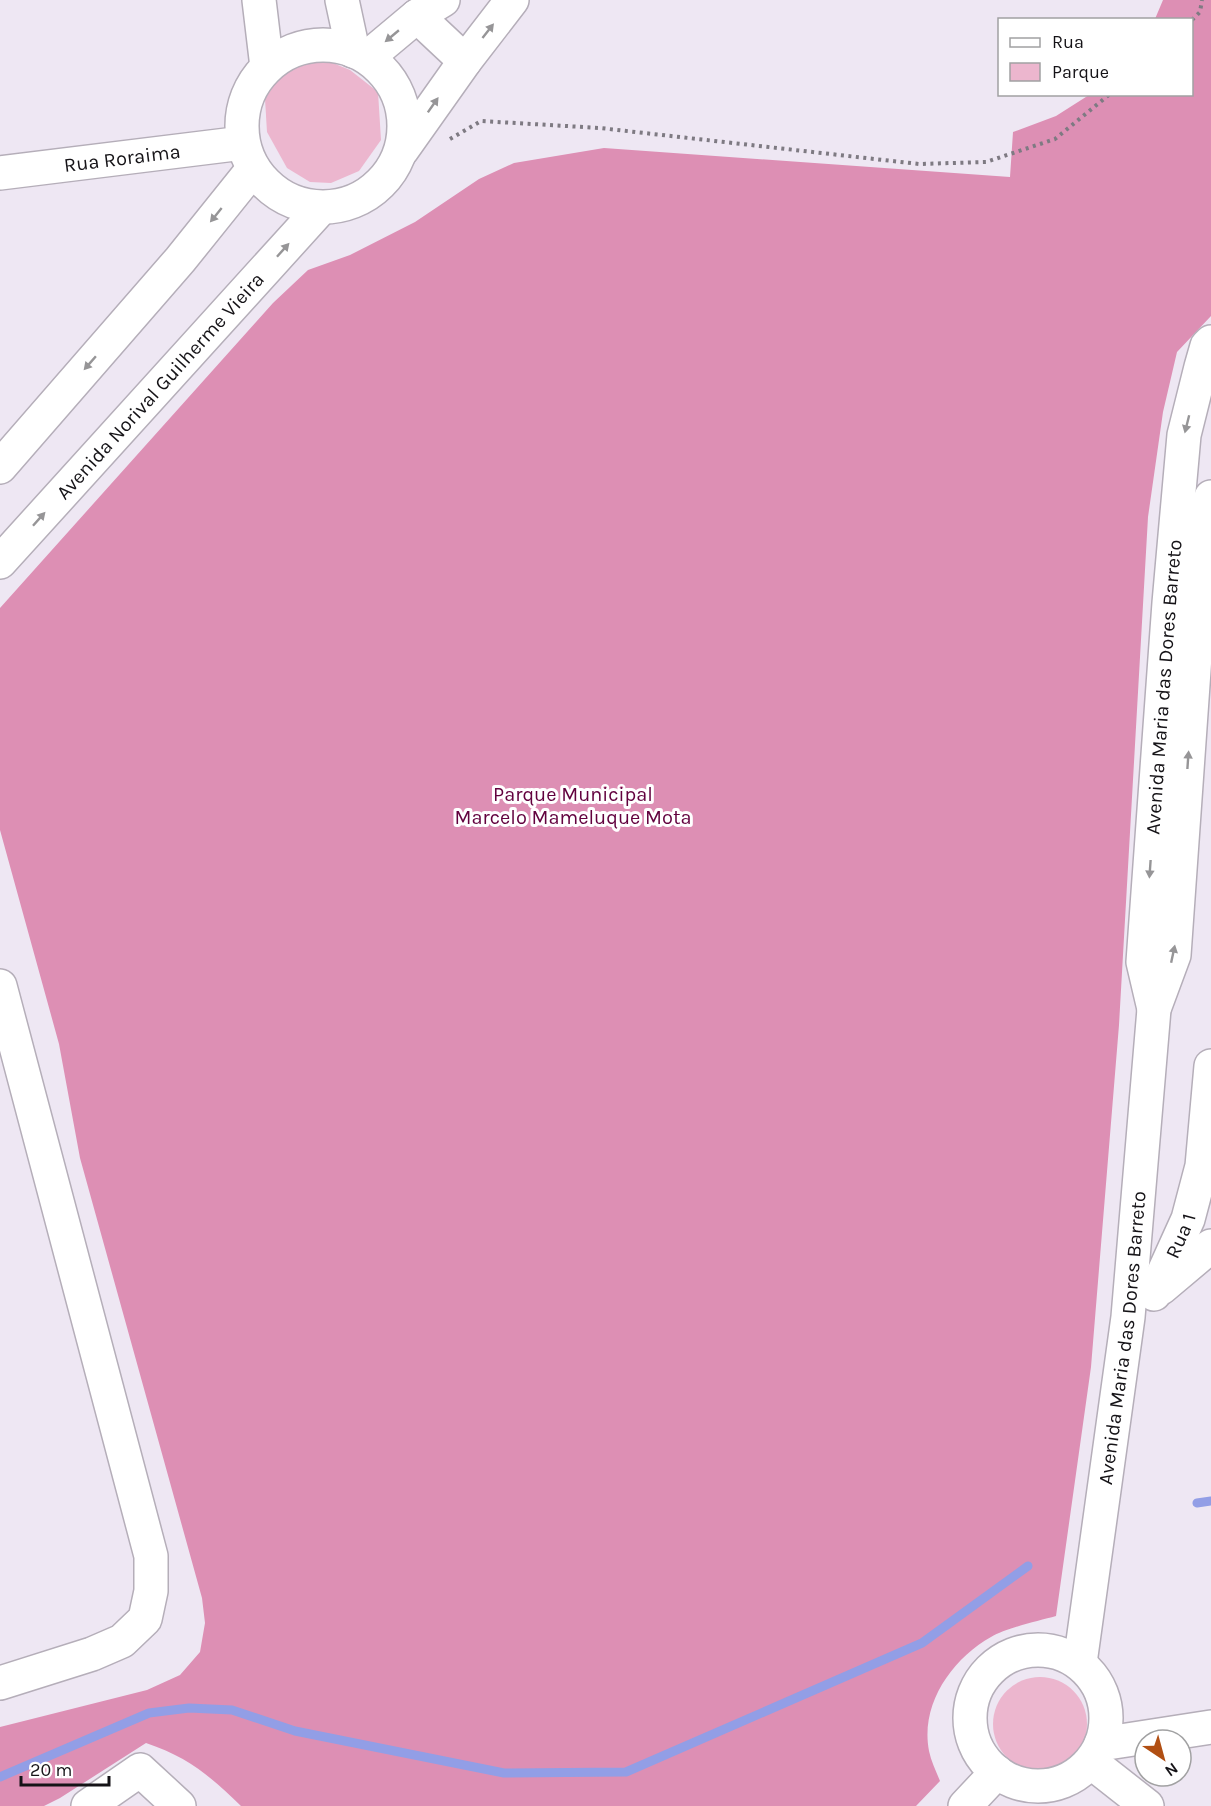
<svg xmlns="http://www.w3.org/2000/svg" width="1211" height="1806" viewBox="0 0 1211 1806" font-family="Karla,sans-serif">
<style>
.green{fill:#ecb6ce}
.forest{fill:#dd8fb4}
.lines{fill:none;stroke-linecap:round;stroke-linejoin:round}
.stream{stroke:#929ee6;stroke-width:9}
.minor-casing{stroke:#b5aeb9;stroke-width:36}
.tertiary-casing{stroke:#b5aeb9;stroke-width:36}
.path{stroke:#7e7a82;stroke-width:4;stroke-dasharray:3 4.5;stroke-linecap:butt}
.minor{stroke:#fff;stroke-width:33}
.tertiary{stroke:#fff;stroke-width:33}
.oneway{fill:#969597}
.labels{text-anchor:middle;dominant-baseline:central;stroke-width:6;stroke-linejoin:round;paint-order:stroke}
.street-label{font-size:20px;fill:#151317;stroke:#fff}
.park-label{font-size:20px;fill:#62013e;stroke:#fff}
</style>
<rect width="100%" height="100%" fill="#eee7f3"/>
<g class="green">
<polygon points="328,61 350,70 378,92 381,140 359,171 331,183 310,182 287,168 267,132 265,99 279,77 302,63"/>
<circle cx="1040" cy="1724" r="47"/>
</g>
<path class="forest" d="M1163 0H1211V316L1177 352 1163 412 1148 517 1119 1025 1091 1367 1056 1616C1038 1621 1006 1628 991 1637 952 1659 920 1704 929 1751 931 1761 936 1771 940 1781L916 1806H241C210 1776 188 1757 146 1743L60 1798 44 1806H0V1727L147 1690 180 1675 200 1652 205 1623 202 1598 80 1158 59 1044 0 830V608L273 303 308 270 350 255 415 222 479 179 514 163 604 148 1010 177 1013 132 1056 116 1089 95 1192 94V20L1155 19Z"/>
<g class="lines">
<g class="stream">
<polyline points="1197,1503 1211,1501"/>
<polyline points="0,1777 149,1713 189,1708 232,1710 295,1731 504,1773 626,1772 922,1643 1028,1566"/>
</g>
<defs>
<g id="minor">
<polyline points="259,0 267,67"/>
<polyline points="342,0 353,51"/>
<polyline points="417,16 465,61"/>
<circle cx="323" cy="126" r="81"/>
<polyline points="368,57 417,16 443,0"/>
<polyline points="402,150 465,61 512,0"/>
<path id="s1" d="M0 173 243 143"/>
<polyline points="0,986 151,1556 151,1591 145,1619 122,1641 92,1654 0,1683"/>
<path id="s2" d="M1154 1009 1143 962 1169 603 1184 435 1201 367 1207 346 1211 342"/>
<polyline points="1161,1288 1211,1246"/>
<path id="s3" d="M1154 1294 1188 1219 1202 1166 1211 1066"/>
<circle cx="1038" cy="1718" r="68"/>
<path id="s4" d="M1080 1663 1128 1317 1154 1009 1174 955 1204 528 1211 497"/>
<polyline points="1101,1744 1211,1727"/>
<polyline points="1091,1762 1147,1806"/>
<polyline points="88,1806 140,1770 179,1806"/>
<polyline points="965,1806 997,1772"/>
</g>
<g id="tertiary">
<polyline points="0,467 180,260 253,169"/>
<path id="s5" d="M0 562 321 208"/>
</g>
</defs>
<use href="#minor" class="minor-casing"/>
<use href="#tertiary" class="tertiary-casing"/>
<g class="path">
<polyline points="1192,20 1200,12 1202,0"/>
<polyline points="450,139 481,121 600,128 919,164 986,162 1055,139 1110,94"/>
</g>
<use href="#minor" class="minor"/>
<use href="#tertiary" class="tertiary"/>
</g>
<defs><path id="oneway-solid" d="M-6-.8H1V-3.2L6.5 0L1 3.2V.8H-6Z" transform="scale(1.5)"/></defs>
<g class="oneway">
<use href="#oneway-solid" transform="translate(488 31) rotate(-52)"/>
<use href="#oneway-solid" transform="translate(392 36) rotate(140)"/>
<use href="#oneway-solid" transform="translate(433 105) rotate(-55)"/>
<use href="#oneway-solid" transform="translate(216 215) rotate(129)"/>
<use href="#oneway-solid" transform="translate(283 250) rotate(-48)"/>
<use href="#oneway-solid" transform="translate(90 363) rotate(131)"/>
<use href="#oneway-solid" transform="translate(1187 424) rotate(104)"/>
<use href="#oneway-solid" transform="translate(39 519) rotate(-48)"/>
<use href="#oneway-solid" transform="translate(1188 760) rotate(-86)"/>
<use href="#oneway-solid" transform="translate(1150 869) rotate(94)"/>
<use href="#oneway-solid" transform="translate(1173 954) rotate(-78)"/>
</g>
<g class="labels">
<g class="street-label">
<text stroke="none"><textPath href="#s1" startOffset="123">Rua Roraima</textPath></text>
<text stroke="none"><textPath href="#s5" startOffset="238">Avenida Norival Guilherme Vieira</textPath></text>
<text stroke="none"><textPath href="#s2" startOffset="324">Avenida Maria das Dores Barreto</textPath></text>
<text stroke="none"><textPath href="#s3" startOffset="64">Rua 1</textPath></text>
<text stroke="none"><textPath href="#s4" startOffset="328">Avenida Maria das Dores Barreto</textPath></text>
</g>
<g class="park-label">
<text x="573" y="794">Parque Municipal<tspan x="573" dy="23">Marcelo Mameluque Mota</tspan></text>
</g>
</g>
<rect x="998" y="18" width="195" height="78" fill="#ffffff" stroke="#a1a1a2" stroke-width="1.5"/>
<rect x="1010" y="38" width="30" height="9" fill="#ffffff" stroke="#a1a1a2" stroke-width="1.5"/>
<text x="1052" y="48" font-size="18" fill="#151317">Rua</text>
<rect x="1010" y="63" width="30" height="18" fill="#ecb6ce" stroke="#a1a1a2" stroke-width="1.5"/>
<text x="1052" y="78" font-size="18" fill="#151317">Parque</text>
<g transform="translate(1163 1758) rotate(144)"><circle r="28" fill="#ffffff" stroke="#a1a1a2" stroke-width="1.5"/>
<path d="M0-4.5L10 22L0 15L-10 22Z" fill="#b14f13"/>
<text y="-9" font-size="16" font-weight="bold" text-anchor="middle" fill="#151317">N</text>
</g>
<path d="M21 1776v9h88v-9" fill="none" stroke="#151317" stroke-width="3"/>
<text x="30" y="1776" font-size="18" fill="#151317" stroke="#ffffff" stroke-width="4.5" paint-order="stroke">20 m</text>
</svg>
